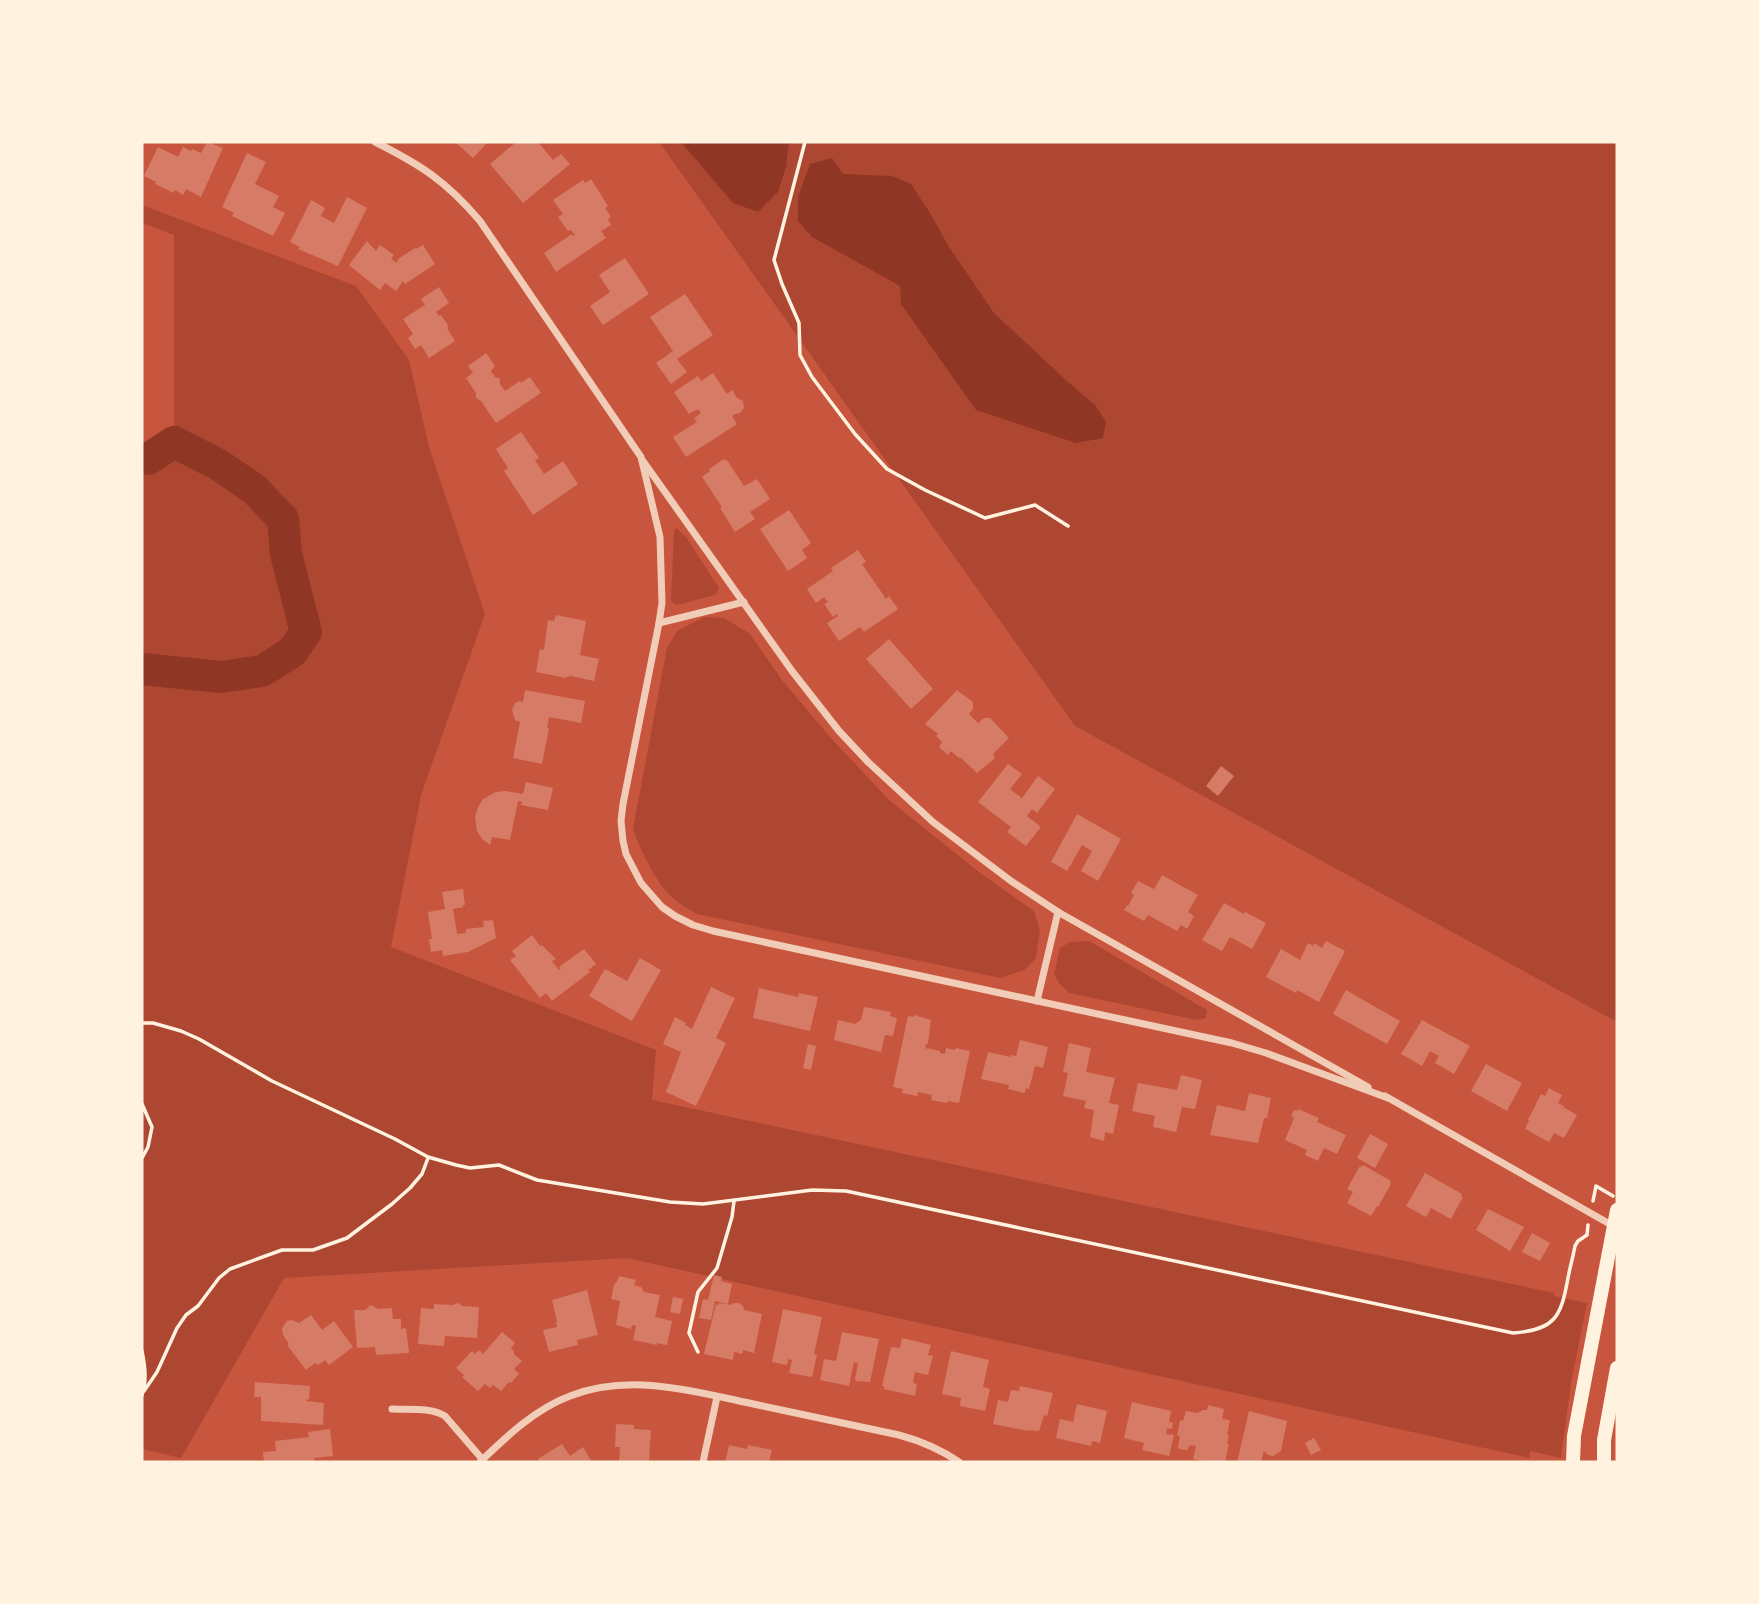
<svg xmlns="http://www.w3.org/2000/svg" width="1759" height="1604" viewBox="0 0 1759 1604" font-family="Roboto,sans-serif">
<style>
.green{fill:#ae4732}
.water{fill:#8f3625}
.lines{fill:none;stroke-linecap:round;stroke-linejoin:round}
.river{stroke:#8f3625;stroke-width:32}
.building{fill:#d67c66}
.path{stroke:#fff3e0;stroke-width:3.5}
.minor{stroke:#f1ccb7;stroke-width:7}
.secondary{stroke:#fff3e0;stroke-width:14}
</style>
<rect width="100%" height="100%" fill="#c8553d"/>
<g class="green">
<polygon points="659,142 1617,142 1617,1022 1075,726"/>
<polygon points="142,205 356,286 409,360 429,447 485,614 421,795 391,947 656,1050 652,1100 1554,1293 1554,1296 1587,1303 1571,1383 1561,1458 1530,1451 1529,1458 627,1258 284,1278 181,1458 142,1449 142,458 148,459 174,442 174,235 142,223"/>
<polygon points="676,528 686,537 719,588 715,595 677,605 671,601 674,531"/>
<path d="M704 617 724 618 749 633 782 680 830 737 889 800 980 873 1034 911 1040 930 1036 958 1024 970 1001 978 697 914C685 907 673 900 665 890 654 877 638 845 633 829L667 648 677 631Z"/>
<polygon points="1089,941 1207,1010 1206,1018 1197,1020 1069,993 1059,983 1054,974 1060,948 1070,942"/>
</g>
<g class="water">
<polygon points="681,142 789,142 786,167 778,192 758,212 733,203"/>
<polygon points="832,158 843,174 892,176 911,184 930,213 949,247 994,313 1069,383 1095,405 1106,422 1103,438 1076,443 976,410 901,304 900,286 812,237 798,221 798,197 810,164"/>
</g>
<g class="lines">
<polyline class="river" points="142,458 148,459 174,442 219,465 254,489 283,519 286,554 306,632 292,652 262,671 221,677 142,669"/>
</g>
<g class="building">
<polygon points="207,142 223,148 201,197 186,189 183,195 175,190 174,193 155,184 156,182 144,176 158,147 178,157 183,147 191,151 192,149 201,153"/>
<polygon points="455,142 488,142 473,158"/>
<polygon points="516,142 538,142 553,160 561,154 570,164 523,203 490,164"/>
<polygon points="247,153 266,162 255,184 279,196 273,207 285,213 273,236 232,216 234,213 222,207"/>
<polygon points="591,179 608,206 605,208 611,217 608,219 611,225 601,231 606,238 556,272 544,253 572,234 573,236 575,235 571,230 568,231 558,217 563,214 553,200 583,180 585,183"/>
<polygon points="347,197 367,208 338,266 298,249 300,247 290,242 311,200 325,208 321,216 334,223"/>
<polygon points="367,241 376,251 380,245 394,255 391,259 397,263 398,259 415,248 416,249 423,245 435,264 405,284 403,281 396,291 385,283 380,290 349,265"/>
<polygon points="625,258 649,294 603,325 590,306 610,292 599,275"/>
<polygon points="439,287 449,303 436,312 439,316 441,315 449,327 447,328 455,341 429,358 421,345 415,349 408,338 413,334 403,319 425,305 421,299"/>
<polygon points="685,294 713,335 677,359 687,372 671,384 656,363 673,351 650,317"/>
<polygon points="486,353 495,366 491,371 495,377 500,379 500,384 505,391 520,381 521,383 530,377 541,393 496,423 481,401 476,398 476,393 466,378 473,373 468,366"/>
<polygon points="713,373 727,394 732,390 737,398 743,401 744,408 740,413 735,414 732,416 737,424 686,457 673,437 697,422 694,418 701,413 698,409 689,414 674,392 698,376 701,381"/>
<polygon points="521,432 539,458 535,460 544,474 563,461 578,484 533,515 504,471 508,468 496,449"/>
<polygon points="724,459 726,461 727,460 744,486 757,479 770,499 750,512 755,519 735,532 720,508 722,507 702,477 710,471 709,469"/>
<polygon points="789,510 811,543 802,550 807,558 788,571 760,529"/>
<polygon points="858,550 866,562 862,564 886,599 889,596 898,609 864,632 860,627 839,641 827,623 838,616 837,614 833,617 824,604 828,602 824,597 816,603 807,589 833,571 831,568"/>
<polygon points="556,615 586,621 580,655 599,659 594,681 571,676 566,677 566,678 536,672 540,649 544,650 548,620 554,621"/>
<polygon points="889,639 933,689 911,709 866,659"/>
<polygon points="525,690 585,701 581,723 549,717 547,728 549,728 542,764 513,758 520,722 515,720 512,710 515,703 519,701 523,702"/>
<polygon points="957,690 973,702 973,709 969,714 978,723 984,718 990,718 1009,738 993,754 995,758 977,773 960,757 959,758 951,751 948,755 939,747 942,742 936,736 938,734 925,724"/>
<polygon points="1008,764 1022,774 1010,789 1022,798 1038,776 1055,789 1037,813 1032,809 1027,816 1041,827 1026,846 1007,832 1011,827 978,802"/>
<polygon points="1221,766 1234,776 1218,796 1206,786"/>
<polygon points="526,782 553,788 548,810 521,805 522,802 518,801 510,840 492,837 490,845 482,839 477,831 475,817 478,807 483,799 496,792 505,791 523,794"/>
<polygon points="1077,814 1121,839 1098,881 1081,871 1092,851 1082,845 1067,871 1051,862"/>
<polygon points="1162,875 1198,895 1188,912 1194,916 1187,929 1181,925 1177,931 1148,915 1144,921 1124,910 1127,905 1128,906 1134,895 1131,893 1138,881 1154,889"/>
<polygon points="463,889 465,905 463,905 463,907 453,909 457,934 466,933 466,929 484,927 483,921 493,920 496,938 468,952 443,956 442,950 431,952 429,939 432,939 428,912 445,909 442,892"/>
<polygon points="1224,903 1244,914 1245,912 1266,923 1252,949 1230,937 1222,951 1202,940"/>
<polygon points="532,935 540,946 542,945 556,959 552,961 559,970 561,969 559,967 584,949 596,964 588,970 590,972 552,1001 546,993 540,998 510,960 516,956 512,951"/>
<polygon points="1326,941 1345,951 1319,1002 1297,990 1296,993 1266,977 1281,949 1300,960 1308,943 1313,946 1314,943 1322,948"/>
<polygon points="640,958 661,970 632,1021 589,996 605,969 627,981"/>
<polygon points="711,987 735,998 716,1038 726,1043 696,1106 666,1092 681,1052 663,1044 675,1017 686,1023 685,1025 692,1029"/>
<polygon points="759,988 798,997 799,993 818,997 810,1031 753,1018"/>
<polygon points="1346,990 1400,1021 1387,1044 1333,1014"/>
<polygon points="864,1007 891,1012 890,1016 897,1018 893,1036 885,1035 881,1052 834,1040 838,1020 855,1024 861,1020"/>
<polygon points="914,1015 931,1020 928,1044 926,1044 925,1050 927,1048 940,1051 940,1053 945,1054 946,1048 955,1050 956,1048 970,1051 959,1103 948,1101 947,1103 931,1100 932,1095 918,1092 917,1096 902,1093 903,1089 893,1087 908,1016 914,1017"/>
<polygon points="1422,1020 1470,1046 1454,1074 1435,1063 1439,1056 1430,1051 1422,1066 1401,1054"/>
<polygon points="1020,1040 1048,1047 1043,1068 1035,1066 1029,1089 1026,1088 1025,1093 1008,1089 1009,1085 981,1079 988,1052 1011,1057 1011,1055 1016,1056"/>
<polygon points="1069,1043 1091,1048 1086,1072 1115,1078 1109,1103 1119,1105 1113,1134 1105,1132 1104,1141 1090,1137 1094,1110 1084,1108 1086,1101 1063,1096 1068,1073 1063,1072"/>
<polygon points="808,1044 816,1046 811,1070 803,1068"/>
<polygon points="1486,1064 1522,1083 1507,1111 1471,1091"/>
<polygon points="1181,1075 1202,1080 1195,1109 1182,1107 1176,1132 1153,1127 1155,1116 1132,1111 1138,1083 1177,1090"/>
<polygon points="1549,1088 1562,1095 1558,1103 1564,1106 1563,1107 1577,1115 1564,1138 1554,1133 1549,1142 1525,1129 1529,1120 1528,1120 1541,1094 1545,1096"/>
<polygon points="1249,1093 1271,1098 1267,1118 1264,1118 1258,1143 1210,1135 1217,1105 1245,1111"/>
<polygon points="1298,1109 1319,1118 1317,1122 1346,1135 1337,1154 1324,1148 1318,1161 1305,1155 1307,1150 1285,1140 1294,1118 1291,1116 1294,1110 1297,1111"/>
<polygon points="1370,1134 1388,1144 1375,1168 1357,1158"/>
<polygon points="1363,1165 1391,1181 1390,1183 1391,1184 1378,1207 1377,1206 1371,1216 1347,1203 1353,1192 1347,1189 1360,1166 1362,1167"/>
<polygon points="1425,1173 1462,1194 1461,1196 1463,1197 1451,1219 1431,1208 1426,1217 1406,1206"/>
<polygon points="1488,1209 1524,1227 1510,1251 1476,1230"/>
<polygon points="1532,1233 1550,1243 1540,1261 1522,1252"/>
<polygon points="714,1275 722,1277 721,1281 732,1284 728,1304 715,1301 711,1320 699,1318 703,1299 708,1300"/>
<polygon points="619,1276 636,1280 634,1285 641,1287 644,1292 660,1295 655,1317 672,1321 667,1345 657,1343 657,1345 633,1340 636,1326 632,1325 631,1329 616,1325 620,1301 611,1299 614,1285 616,1282 617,1282"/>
<polygon points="587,1290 598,1335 577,1340 578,1345 549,1352 543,1330 557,1327 556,1322 557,1322 552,1300"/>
<polygon points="673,1297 683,1299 680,1314 670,1312"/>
<polygon points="458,1303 462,1306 479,1307 477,1338 445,1336 444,1346 418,1344 421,1308 434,1309 434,1304 453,1305"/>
<polygon points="719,1303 731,1305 734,1303 739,1303 743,1306 744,1310 762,1314 754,1353 743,1350 742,1354 734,1352 733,1360 704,1354 716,1304 718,1305"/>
<polygon points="371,1305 378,1309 392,1308 393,1319 401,1319 401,1329 406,1328 409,1353 376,1355 375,1347 357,1348 354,1310 365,1310"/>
<polygon points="783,1309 822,1317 814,1354 817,1355 812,1377 789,1373 792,1360 788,1359 787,1365 772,1362"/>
<polygon points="311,1315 322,1330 334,1321 353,1347 329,1365 325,1360 318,1365 315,1363 306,1370 287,1345 289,1344 283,1335 282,1329 284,1325 287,1321 292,1320 299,1323"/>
<polygon points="502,1332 515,1343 511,1348 514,1351 514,1354 522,1361 514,1369 519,1374 511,1383 509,1382 501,1391 493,1385 490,1388 485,1384 478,1391 462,1377 464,1375 456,1368 472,1351 475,1354 479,1350 483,1354"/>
<polygon points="842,1332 879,1339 870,1382 856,1381 855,1379 858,1363 854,1362 849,1386 820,1380 824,1359 836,1361"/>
<polygon points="902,1338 931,1345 928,1355 933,1356 928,1375 915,1372 913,1383 917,1384 915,1396 884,1389 884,1386 882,1386 891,1347 900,1348"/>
<polygon points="951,1351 989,1360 983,1387 990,1389 985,1411 960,1406 961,1398 942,1394"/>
<polygon points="255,1382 310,1386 309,1400 306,1399 306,1401 324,1403 323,1425 261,1421 261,1397 254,1397"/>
<polygon points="1020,1386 1053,1393 1047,1416 1044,1415 1039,1431 1029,1430 1028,1431 993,1424 998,1400 1008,1402 1011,1390 1019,1391"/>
<polygon points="1132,1402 1171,1411 1169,1422 1173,1423 1172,1429 1167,1428 1166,1434 1174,1435 1169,1456 1142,1450 1144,1443 1124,1438"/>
<polygon points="1077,1404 1107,1411 1100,1443 1092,1441 1091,1446 1056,1438 1060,1419 1073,1422"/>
<polygon points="1208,1405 1224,1409 1222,1419 1230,1420 1227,1435 1229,1435 1227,1444 1229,1444 1225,1462 1207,1462 1193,1459 1196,1446 1190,1445 1187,1450 1179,1449 1178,1446 1180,1436 1177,1436 1180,1420 1183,1421 1186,1411 1197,1413 1203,1410 1207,1410"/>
<polygon points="1249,1411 1287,1421 1281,1451 1273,1456 1268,1455 1264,1451 1261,1462 1237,1462"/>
<polygon points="616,1424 634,1425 634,1429 651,1430 649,1462 619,1462 620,1447 615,1447"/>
<polygon points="330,1429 333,1456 314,1458 315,1462 264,1462 263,1452 276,1451 275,1441 309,1437 308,1432"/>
<polygon points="1314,1438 1321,1450 1311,1455 1305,1443"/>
<polygon points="562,1444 570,1456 583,1447 592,1462 540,1462 538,1459"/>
<polygon points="729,1445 747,1449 748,1445 772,1450 769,1462 725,1462"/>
</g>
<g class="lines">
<g class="path">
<polyline points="805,142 774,260 782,284 799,323 800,355 812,377 855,434 887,469 925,490 985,518 1035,505 1068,526"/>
<path d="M142 1023H153L181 1031 199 1039 272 1081 395 1139 428 1157 456 1165 470 1168 499 1165 537 1180 670 1202 703 1204 812 1190 846 1191 1513 1333C1555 1330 1561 1317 1568 1278 1570 1267 1573 1257 1575 1246L1578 1241 1587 1235 1588 1225"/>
<polyline points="142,1104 152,1127 148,1147 142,1158"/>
<polyline points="1593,1201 1596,1186 1613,1196"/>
<path d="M142 1351C145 1366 147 1381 142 1395"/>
<polyline points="698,1352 689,1333 698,1292 717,1268 732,1217 734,1201"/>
<polyline points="144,1391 157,1372 177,1328 186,1315 198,1306 219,1278 230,1269 282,1250 313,1250 347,1238 392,1204 410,1188 422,1174 428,1158"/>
</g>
<g class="minor">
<path d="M375 142C421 165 446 181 480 221L641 457 660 537 662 603 659 623 623 804 621 821 623 841 626 854 641 883 662 907 675 916 693 925 713 931 1232 1043 1266 1053 1388 1098"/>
<polyline points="643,461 792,671 839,731 868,762 933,822 1011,881 1058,912 1368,1087"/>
<polyline points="659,623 744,602"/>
<polyline points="1037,1001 1058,912"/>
<polyline points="1385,1096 1615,1227"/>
<path d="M392 1409C409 1410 429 1407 445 1416L483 1460"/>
<path d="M480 1462C506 1437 535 1409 570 1396 631 1372 696 1392 758 1405 805 1415 852 1425 899 1435 921 1441 940 1449 959 1462"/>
<polyline points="703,1462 717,1397"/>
</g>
<g class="secondary">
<polyline points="1573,1462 1574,1436 1617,1210"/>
<polyline points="1604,1462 1604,1440 1617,1368"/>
</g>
</g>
<rect width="1759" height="1604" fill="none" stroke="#fff3e0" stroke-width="287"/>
</svg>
